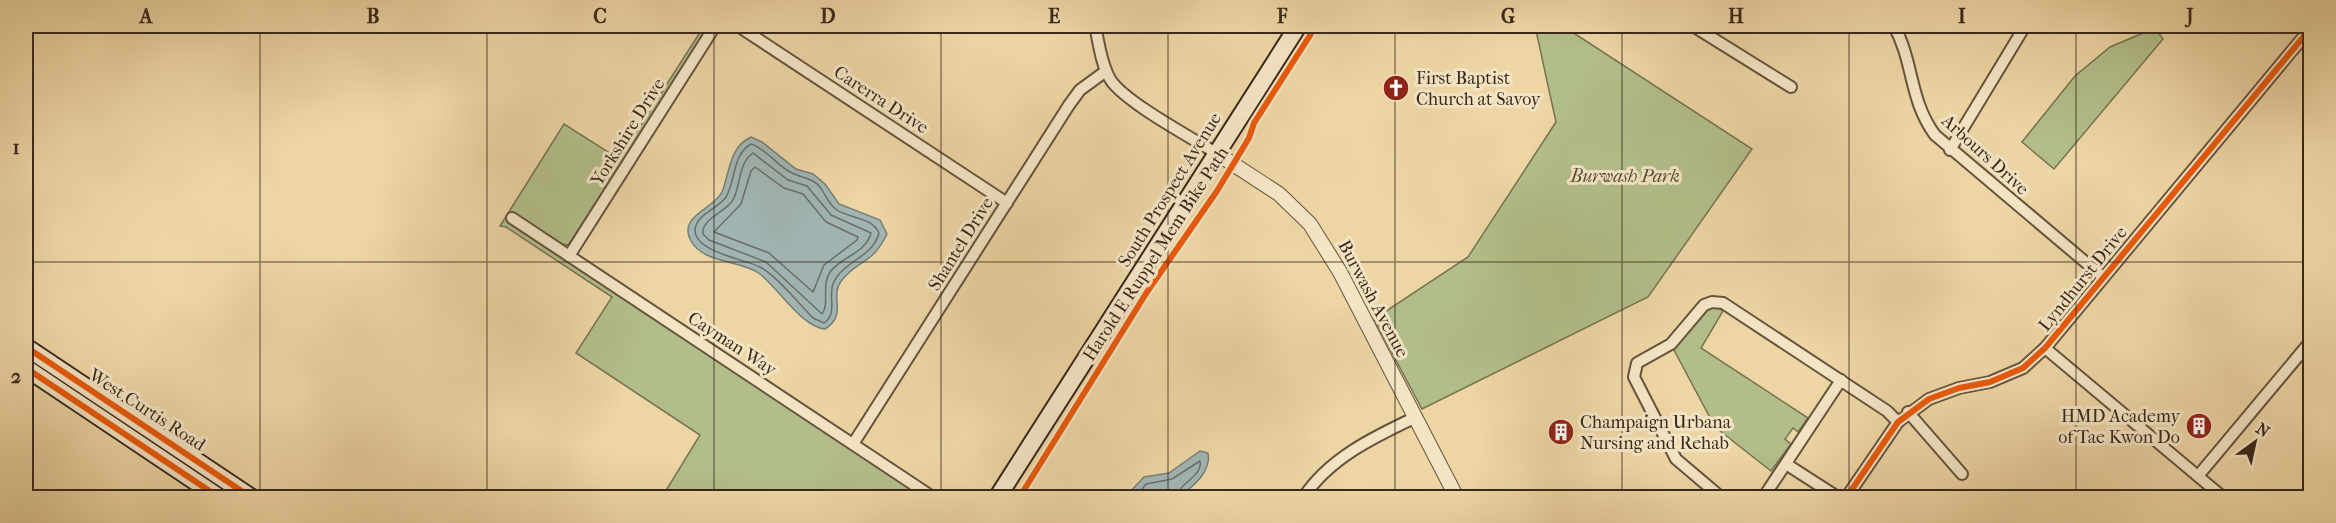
<svg xmlns="http://www.w3.org/2000/svg" width="2336" height="523" viewBox="0 0 2336 523" font-family="'IM FELL French Canon',serif">
<style>
.green{fill:#b2be8a;stroke:#767353;stroke-width:1.5}
.water{fill:#a0b5b3;stroke:#777d77;stroke-width:1.5}
.lines{fill:none;stroke-linecap:round;stroke-linejoin:round}
.shore{stroke:#6c6e68;stroke-width:1.5}
.minor-casing{stroke:#66533e;stroke-width:14}
.tertiary-casing{stroke:#66533e;stroke-width:16}
.secondary-casing{stroke:#39281c;stroke-width:20}
.minor{stroke:#f3e4c4;stroke-width:10}
.tertiary{stroke:#f3e4c4;stroke-width:14}
.secondary{stroke:#f3e4c4;stroke-width:16}
.cycleway-casing{stroke:#f3e4c4;stroke-width:10}
.cycleway{stroke:#e8590c;stroke-width:6}
.grid{fill:none;stroke:#39281c;stroke-width:1.5;stroke-opacity:0.55}
.labels{text-anchor:middle;dominant-baseline:central;stroke-width:6;stroke-linejoin:round;paint-order:stroke}
.poi-label{font-size:18px;fill:#39281c;stroke:#f3e4c4;text-anchor:start}
.street-label{font-size:18px;fill:#39281c;stroke:#f3e4c4}
.park-label{font-size:18px;font-style:italic;fill:#574e38;stroke:#f3e4c4}
.neatline{fill:none;stroke:#39281c;stroke-width:2}
.grid-label{font-size:20px;text-anchor:middle;font-weight:bold;fill:#39281c}
</style>
<rect width="100%" height="100%" fill="#edd5a4"/>
<filter id="stains"><feTurbulence type="fractalNoise" baseFrequency=".00333" numOctaves="4"/><feColorMatrix values="0 0 0 0 .2 0 0 0 0 .09 0 0 0 0 .02 0 0 0 .5 -.17"/></filter>
<radialGradient id="worn" r=".72"><stop offset=".6" stop-color="#630" stop-opacity="0"/><stop offset="1" stop-color="#630" stop-opacity=".3"/></radialGradient>
<g class="green">
<polygon points="704,26 709,26 571,241 568,245 562,244 514,213 508,223 925,497 662,497 700,435 576,353 612,297 506,227 500,226 564,124 619,159"/>
<polygon points="1535,26 1563,26 1752,149 1648,297 1422,409 1374,319 1468,257 1556,122"/>
<polygon points="2155,28 2163,39 2054,169 2022,142 2075,76 2110,47"/>
<polygon points="1714,305 1723,311 1701,348 1808,418 1798,432 1793,428 1785,439 1791,444 1771,471 1715,427 1674,350 1706,308"/>
</g>
<g class="water">
<path d="M751 137 762 142 796 169 813 174 825 184 839 204 880 220 887 234C872 265 859 259 842 280 828 296 849 314 825 329 802 327 779 289 760 274 741 260 704 264 691 241 677 216 714 209 722 192 730 172 729 147 751 137Z"/>
<path d="M1200 451 1208 453C1212 472 1192 487 1179 497H1129V493L1144 477 1169 473Z"/>
</g>
<g class="lines">
<g class="shore">
<path d="M751 144C767 149 777 166 792 173 802 178 813 178 820 187 826 195 828 204 837 210 851 219 872 217 879 233 873 258 842 261 833 284 828 298 838 313 824 323L813 318C799 304 777 276 760 267 744 259 695 252 695 230 696 214 718 209 726 197 736 180 732 155 751 144Z"/>
<path d="M753 153 788 180 807 186 831 215 871 233C866 253 841 257 830 272 821 285 830 303 822 314L766 262 709 240 703 234C701 219 726 212 733 200 741 185 738 163 753 153Z"/>
<polygon points="755,167 784,188 803,194 826,222 858,237 857,240 824,265 813,292 769,253 714,232 741,204 751,171"/>
<path d="M1135 498 1146 484 1172 479 1200 461C1203 477 1178 483 1176 498"/>
</g>
<defs>
<g id="minor">
<polyline points="738,26 1007,203"/>
<path d="M1095 26C1099 43 1101 64 1110 79 1123 101 1192 138 1216 153"/>
<polyline points="1693,26 1791,87"/>
<path d="M1894 26C1914 62 1909 100 1935 135L2103 277"/>
<polyline points="1950,150 2025,26"/>
<polyline points="512,218 934,498"/>
<polyline points="569,256 715,26"/>
<polyline points="2045,348 2224,498"/>
<polyline points="1908,412 1962,474"/>
<polyline points="853,444 1069,105 1080,90 1106,71"/>
<polyline points="1786,464 1839,498"/>
<polyline points="2198,476 2310,342"/>
<path d="M1303 498C1329 458 1374 437 1416 417"/>
<polyline points="1722,498 1676,459 1634,377 1637,363 1671,344 1704,305 1712,302 1723,303 1887,411 1898,422"/>
<polyline points="1763,498 1841,380"/>
<polyline points="1846,498 1898,422 1929,399 1959,388 1990,382 2023,368 2045,348 2310,29"/>
</g>
<polyline id="tertiary" points="1216,153 1279,194 1310,224 1340,272 1457,498"/>
<g id="secondary">
<polyline points="26,347 252,498"/>
<polyline points="26,368 220,498"/>
<polyline points="997,498 1298,26"/>
</g>
</defs>
<use href="#minor" class="minor-casing"/>
<use href="#tertiary" class="tertiary-casing"/>
<use href="#secondary" class="secondary-casing"/>
<use href="#minor" class="minor"/>
<use href="#tertiary" class="tertiary"/>
<use href="#secondary" class="secondary"/>
<defs>
<g id="cycleway">
<polyline points="26,347 252,498"/>
<polyline points="26,368 220,498"/>
<polyline points="1019,498 1147,292 1217,191 1249,138 1254,123 1316,26"/>
<polyline points="1846,498 1898,422 1929,399 1959,388 1990,382 2023,368 2045,348 2310,29"/>
</g>
</defs>
<use href="#cycleway" class="cycleway-casing"/>
<use href="#cycleway" class="cycleway"/>
</g>
<path class="grid" d="M260 26V498M487 26V498M714 26V498M941 26V498M1168 26V498M1395 26V498M1622 26V498M1849 26V498M2076 26V498M26 262H2310"/>
<defs>
<symbol id="church-disc" viewBox="-11 -11 22 22"><circle r="9.5" fill="#8f2418" stroke="#f3e4c4"/><path d="M-1.2-6h2.4v3.5h3.3v2.4h-3.3V6h-2.4V-.1h-3.3v-2.4h3.3Z" fill="#fff"/></symbol>
<symbol id="building-disc" viewBox="-11 -11 22 22"><circle r="9.5" fill="#8f2418" stroke="#f3e4c4"/><path d="M-4-6H4V6H1V3H-1V6H-4ZM-2.5-4.3h1.7v1.8h-1.7ZM.8-4.3h1.7v1.8H.8ZM-2.5-1h1.7V.8h-1.7ZM.8-1h1.7V.8H.8Z" fill="#fff"/></symbol>
</defs>
<g fill-rule="evenodd">
<use href="#church-disc" x="1381" y="73" width="30" height="30"/>
<use href="#building-disc" x="2184" y="411" width="30" height="30"/>
<use href="#building-disc" x="1546" y="417" width="30" height="30"/>
</g>
<g class="labels">
<g class="poi-label">
<text x="1416" y="78">First Baptist<tspan x="1416" dy="21">Church at Savoy</tspan></text>
<text x="2180" y="416" text-anchor="end">HMD Academy<tspan x="2180" dy="21">of Tae Kwon Do</tspan></text>
<text x="1580" y="422">Champaign Urbana<tspan x="1580" dy="21">Nursing and Rehab</tspan></text>
</g>
<g class="street-label">
<text transform="translate(881 100) rotate(33)">Carerra Drive</text>
<text transform="translate(628 132) rotate(-58)">Yorkshire Drive</text>
<text transform="translate(1985 155) rotate(42)">Arbours Drive</text>
<text transform="translate(1170 190) rotate(-58)">South Prospect Avenue</text>
<text transform="translate(961 244) rotate(-58)">Shantel Drive</text>
<text transform="translate(1156 254) rotate(-57)">Harold E Ruppel Mem Bike Path</text>
<text transform="translate(2083 279) rotate(-51)">Lyndhurst Drive</text>
<text transform="translate(1373 299) rotate(62)">Burwash Avenue</text>
<text transform="translate(732 344) rotate(33)">Cayman Way</text>
<text transform="translate(147 410) rotate(33)">West Curtis Road</text>
</g>
<g class="park-label">
<text x="1625" y="176">Burwash Park</text>
</g>
</g>
<rect width="2336" height="523" fill="none" stroke="#edd5a4" stroke-width="66"/>
<g transform="translate(2255 442) rotate(33)" stroke="#f3e4c4" stroke-width="4.5" paint-order="stroke">
<path d="M0-4.5L10 22L0 15L-10 22Z" fill="#39281c"/>
<text y="-9" font-size="16" font-weight="bold" text-anchor="middle" fill="#39281c">N</text>
</g>
<rect x="33" y="33" width="2270" height="457" class="neatline"/>
<g class="grid-label">
<text x="146" y="23">A</text>
<text x="373" y="23">B</text>
<text x="600" y="23">C</text>
<text x="828" y="23">D</text>
<text x="1054" y="23">E</text>
<text x="1282" y="23">F</text>
<text x="1508" y="23">G</text>
<text x="1736" y="23">H</text>
<text x="1962" y="23">I</text>
<text x="2190" y="23">J</text>
<text x="16" y="154">1</text>
<text x="16" y="383">2</text>
</g>
<rect width="100%" height="100%" filter="url(#stains)"/>
<rect width="100%" height="100%" fill="url(#worn)"/>
</svg>
